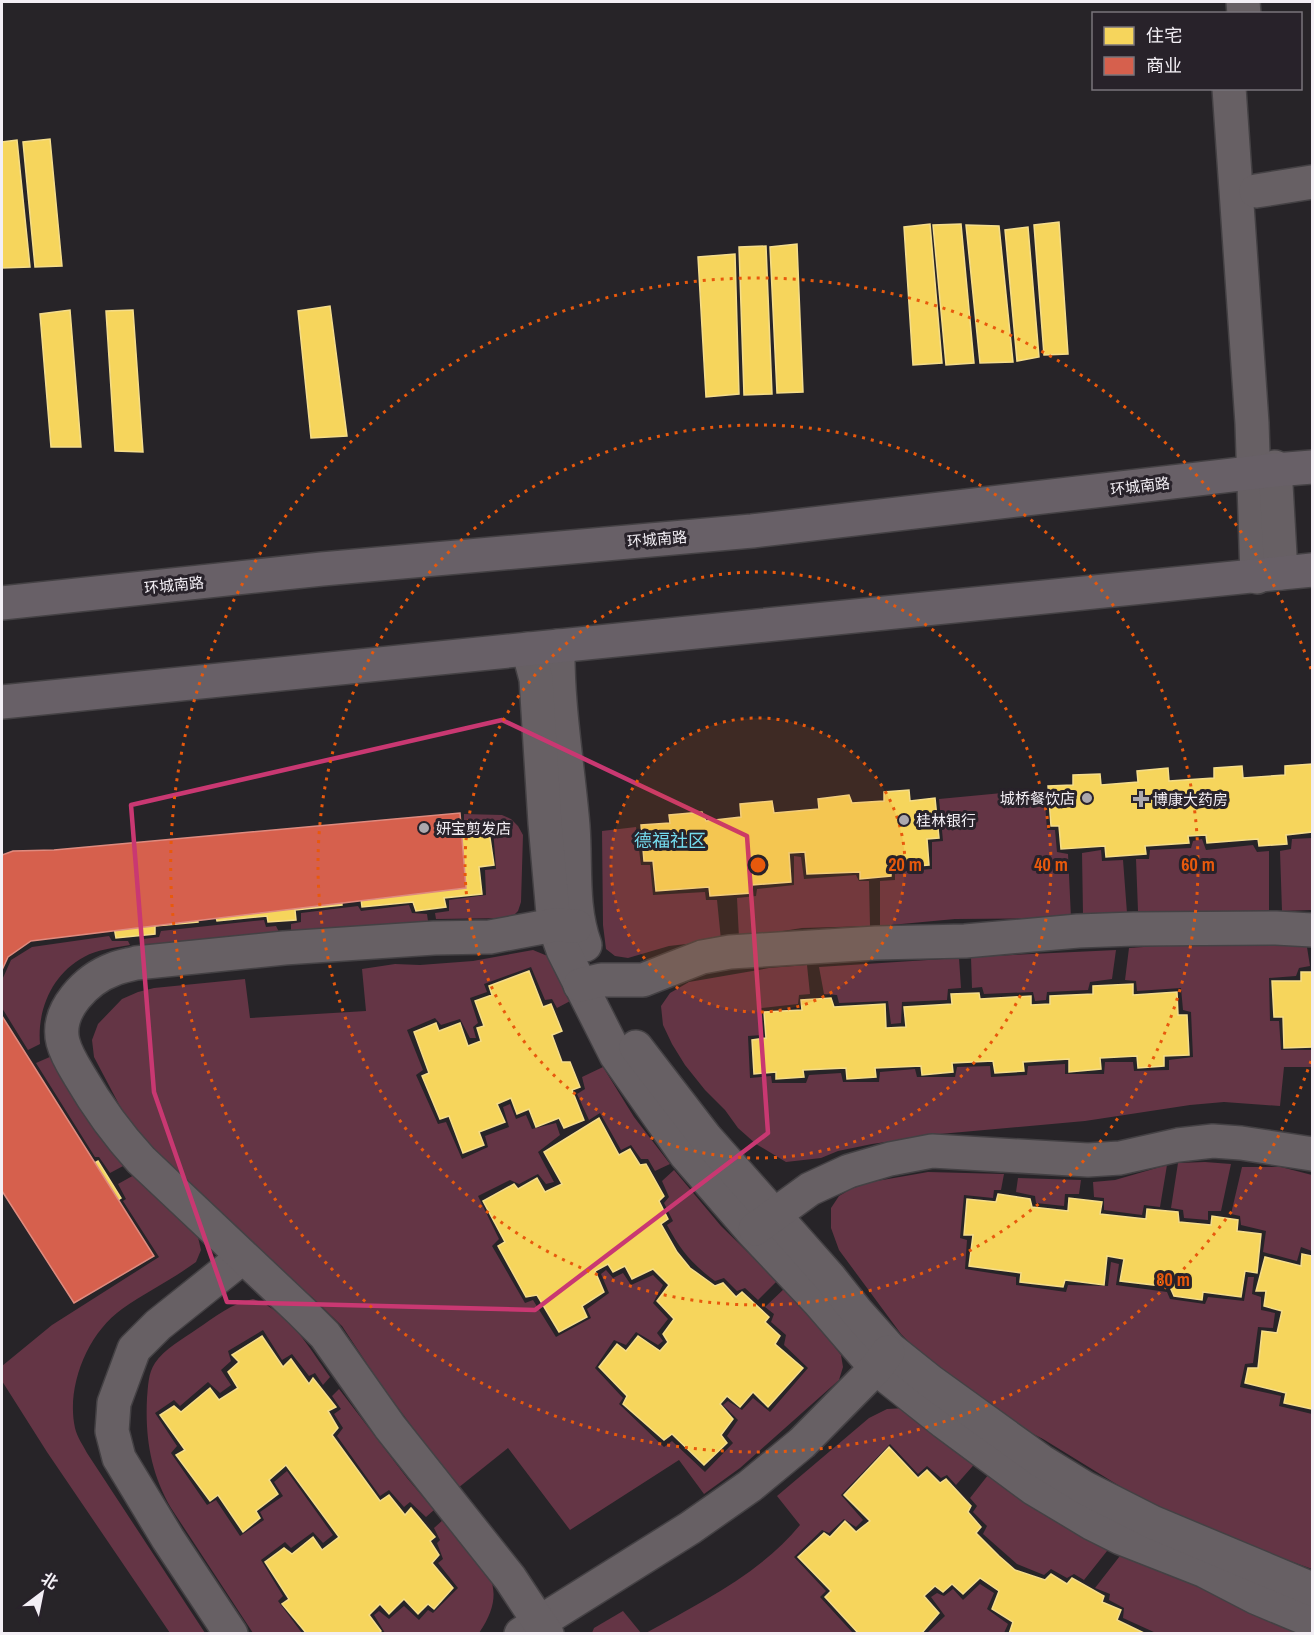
<svg xmlns="http://www.w3.org/2000/svg" width="1314" height="1635" viewBox="0 0 1314 1635" font-family="'Archivo Narrow','Noto Sans SC',sans-serif">
<style>
.green{fill:#643545}
.homes{fill:#f6d55c;stroke:#f5dd8a;stroke-width:1.5}
.shops{fill:#d6604d;stroke:#df8b7f;stroke-width:1.5}
.lines{fill:none;stroke-linecap:round;stroke-linejoin:round}
.minor-casing{stroke:#444144;stroke-width:36}
.major-casing{stroke:#444144;stroke-width:36}
.minor{stroke:#676064;stroke-width:33}
.major{stroke:#686067;stroke-width:33}
.marked{fill:none;stroke:#c93872;stroke-width:4.5;stroke-linejoin:round}
.ring{fill:none;stroke:#e8590c;stroke-width:3;stroke-dasharray:3 6}
.poi-dot{fill:#aca8ad;stroke:#28222a;stroke-width:2}
.labels{text-anchor:middle;dominant-baseline:central;stroke-width:6;stroke-linejoin:round;paint-order:stroke}
.street-label{font-size:15px;fill:#f3eff5;stroke:#28222a}
.poi-label{font-size:15px;fill:#f3eff5;stroke:#28222a;text-anchor:start}
.quarter-label{font-size:18px;fill:#74dcef;stroke:#28222a}
.centre{fill:#e8590c;stroke:#28222a;stroke-width:3}
.ring-label{font-size:18px;text-anchor:middle;font-weight:bold;fill:#e8590c;stroke:#28222a;stroke-width:6;stroke-linejoin:round;paint-order:stroke}
</style>
<rect width="100%" height="100%" fill="#272428"/>
<g class="green">
<polygon points="1044,789 1047,830 1055,830 1057,852 1068,854 1071,918 955,919 880,926 880,881 895,880 895,872 932,869 932,842 943,841 939,799"/>
<polygon points="464,814 502,815 511,819 518,826 523,835 521,902 518,911 511,918 436,919 435,913 449,911 449,900 486,895 485,870 496,869 493,828 473,829 471,823 464,823"/>
<polygon points="636,827 641,865 650,865 653,895 705,892 706,900 717,900 721,940 669,946 628,958 615,956 606,949 603,925 602,831"/>
<polygon points="1312,838 1312,910 1282,911 1280,851 1291,849 1292,839"/>
<polygon points="1202,839 1206,850 1253,845 1257,852 1269,851 1269,913 1138,911 1136,859 1149,859 1150,850 1191,848 1193,841"/>
<polygon points="1101,850 1102,861 1123,860 1127,913 1083,915 1082,853"/>
<polygon points="794,856 801,857 804,879 856,875 859,881 869,881 870,926 802,928 739,938 737,898 756,896 757,889 794,885"/>
<polygon points="409,905 412,913 427,914 428,921 291,931 291,924 301,922 301,913 358,906 361,911"/>
<polygon points="264,920 266,927 276,926 279,932 142,945 143,939 159,937 161,931"/>
<path d="M109 936 112 941H128L130 945C114 948 98 949 84 957 52 974 37 1010 40 1044L28 1050 2 1008V980L11 960 32 947Z"/>
<polygon points="1306,941 1310,966 1299,968 1296,976 1269,978 1270,1021 1279,1021 1281,1050 1312,1050 1312,1067 1284,1067 1280,1106 1224,1102 1190,1105 1085,1121 940,1134 872,1144 838,1151 821,1158 786,1162 756,1144 738,1128 725,1110 705,1090 685,1065 672,1044 663,1025 661,1006 670,993 689,982 769,968 807,965 810,994 799,995 798,1004 761,1008 762,1035 748,1036 750,1078 771,1076 772,1083 806,1083 809,1075 841,1073 843,1082 879,1082 880,1072 915,1069 917,1077 955,1077 957,1067 990,1066 991,1077 1027,1075 1028,1066 1065,1064 1065,1074 1104,1074 1105,1062 1133,1062 1134,1071 1169,1070 1169,1060 1193,1057 1191,1012 1183,1010 1181,988 1137,991 1136,981 1125,980 1129,948 1200,943"/>
<polygon points="533,950 550,957 574,999 557,1008 552,999 545,1000 531,967 484,984 487,992 470,998 478,1023 473,1027 476,1038 470,1038 460,1019 441,1025 435,1018 407,1030 423,1070 416,1075 438,1124 446,1122 462,1159 488,1147 485,1136 509,1127 503,1107 510,1104 516,1119 526,1115 532,1129 556,1123 560,1135 538,1152 554,1182 546,1184 538,1174 519,1184 510,1180 478,1196 499,1239 492,1246 525,1303 533,1300 556,1337 591,1318 587,1309 609,1293 601,1274 606,1270 613,1278 623,1273 631,1285 653,1275 663,1285 653,1303 668,1319 657,1333 663,1341 658,1345 636,1332 626,1345 614,1340 595,1368 623,1398 619,1404 664,1447 672,1441 705,1472 733,1443 727,1436 738,1420 723,1405 728,1401 742,1410 753,1398 770,1412 808,1368 784,1345 786,1335 771,1322 774,1314 765,1307 786,1287 841,1355 843,1367 839,1380 740,1468 704,1494 679,1460 570,1530 508,1448 458,1488 381,1385 342,1326 312,1297 275,1267 146,1144 123,1112 94,1057 92,1040 98,1024 122,999 138,992 154,988 245,979 250,1018 366,1011 362,969 395,964 420,965 473,961"/>
<polygon points="1116,950 1112,979 1090,982 1088,990 1047,992 1046,1000 1035,1001 1033,992 984,994 982,987 972,988 971,957"/>
<polygon points="959,958 961,988 948,989 947,1000 902,1002 901,1023 891,1024 888,1001 839,1003 837,995 824,994 819,967"/>
<path d="M52 1056C75 1094 94 1133 125 1165L110 1173 99 1157H95L36 1063Z"/>
<polygon points="603,1067 634,1117 670,1164 655,1171 648,1159 641,1159 631,1145 621,1150 600,1113 589,1120 577,1094 585,1089 582,1077"/>
<polygon points="1205,1162 1231,1164 1221,1211 1208,1211 1208,1220 1184,1218 1183,1210 1171,1208 1178,1163"/>
<polygon points="1167,1165 1160,1207 1144,1205 1142,1215 1104,1210 1104,1198 1094,1197 1093,1182 1115,1180"/>
<polygon points="1242,1167 1281,1167 1312,1175 1312,1251 1301,1247 1297,1261 1263,1252 1266,1231 1241,1225 1240,1216 1231,1214"/>
<path d="M674 1170 721 1226 777 1281 758 1300 745 1288 737 1291 724 1278 715 1281C692 1264 681 1251 667 1225L673 1221 664 1203 669 1197 662 1181Z"/>
<polygon points="928,1172 1004,1174 1001,1190 994,1190 993,1198 964,1195 960,1238 967,1240 965,1269 1016,1277 1016,1285 1066,1292 1068,1285 1108,1286 1111,1262 1119,1264 1116,1285 1167,1292 1170,1299 1205,1304 1208,1297 1244,1301 1248,1277 1254,1277 1252,1294 1261,1297 1261,1310 1275,1313 1273,1328 1258,1327 1253,1363 1245,1364 1240,1387 1281,1396 1279,1406 1312,1414 1312,1569 1243,1544 1182,1519 1126,1490 1043,1439 1016,1425 919,1352 901,1334 839,1250 831,1228 831,1208 839,1196 851,1189 871,1182"/>
<path d="M136 1174 197 1233 201 1250 196 1262C173 1279 146 1292 122 1309 87 1334 66 1387 75 1428 77 1437 83 1445 87 1453L205 1633H170L47 1452 2 1381V1366L52 1325 159 1257 123 1201 126 1199 118 1184Z"/>
<polygon points="1018,1178 1081,1180 1079,1194 1065,1194 1064,1206 1036,1203 1035,1196 1016,1192"/>
<path d="M253 1299C290 1312 309 1348 330 1377L323 1385 315 1373 309 1376 292 1354 282 1360 263 1330 228 1351 231 1361 221 1370 231 1385 220 1393 208 1382 180 1406 174 1400 155 1413 177 1446 171 1453 207 1505 216 1500 240 1536 264 1520 260 1512 283 1496 274 1482 287 1471 333 1535 323 1543 313 1532 291 1548 285 1542 261 1560 283 1596 278 1601 302 1633H253L171 1508C151 1473 145 1439 147 1398 148 1387 148 1373 155 1363 164 1349 183 1339 197 1329 215 1317 232 1303 253 1299Z"/>
<polygon points="339,1389 407,1478 434,1510 426,1517 410,1502 404,1507 389,1490 380,1496 337,1436 343,1428 334,1414 341,1409 332,1396"/>
<path d="M905 1408 979 1459 956 1485 947 1475 941 1478 927 1466 918 1474 890 1444 841 1495 863 1520 856 1527 844 1519 829 1533 822 1530 794 1557 826 1591 820 1597 853 1633 644 1634C699 1603 760 1574 800 1525L777 1496 869 1418 887 1409Z"/>
<polygon points="992,1470 1111,1546 1084,1580 1074,1574 1067,1578 1051,1569 1044,1575 1017,1564 983,1534 987,1526 973,1512 977,1506 970,1498"/>
<path d="M444 1519C477 1558 515 1581 479 1633H385L374 1615 379 1611 389 1619 404 1606 419 1620 428 1610 433 1613 458 1588 438 1563 443 1559 437 1543 440 1540 434 1528Z"/>
<polygon points="1123,1552 1312,1633 1156,1633 1123,1618 1124,1608 1109,1600 1110,1594 1095,1588"/>
<polygon points="980,1584 994,1593 987,1609 1008,1624 1004,1633 927,1633 945,1616 931,1597 937,1593 944,1596 953,1589 963,1600"/>
<polygon points="623,1611 641,1633 592,1633 594,1628"/>
</g>
<g class="homes">
<polygon points="50,139 62,266 35,267 23,142"/>
<polygon points="17,140 30,267 2,268 2,142"/>
<polygon points="1059,222 1068,354 1044,355 1034,225"/>
<polygon points="930,224 942,363 913,365 904,227"/>
<polygon points="961,224 974,363 946,365 933,225"/>
<polygon points="966,225 999,226 1013,362 980,363"/>
<polygon points="1028,227 1039,357 1017,361 1005,230"/>
<polygon points="797,244 803,392 777,393 770,247"/>
<polygon points="766,246 772,394 744,395 739,247"/>
<polygon points="735,254 739,394 706,397 698,257"/>
<polygon points="330,306 347,436 311,438 298,311"/>
<polygon points="70,310 81,447 51,447 40,314"/>
<polygon points="133,310 143,452 115,451 106,311"/>
<polygon points="1312,764 1312,832 1286,835 1287,844 1259,846 1258,839 1207,843 1206,835 1188,836 1189,843 1145,846 1146,854 1106,857 1105,846 1061,849 1059,826 1051,826 1048,786 1073,785 1073,775 1100,774 1101,785 1138,782 1137,771 1168,768 1169,781 1214,778 1214,768 1242,766 1243,778 1285,775 1285,766"/>
<polygon points="909,790 910,801 935,798 939,838 927,839 929,865 891,868 891,876 860,879 860,872 807,874 805,852 789,853 791,882 752,885 752,893 710,896 709,887 656,891 653,861 644,861 641,825 670,823 669,815 702,812 706,821 741,817 740,804 772,801 774,813 819,809 818,799 849,795 852,803 884,801 884,792"/>
<polygon points="467,827 468,834 489,831 494,865 479,867 482,894 444,898 446,907 416,911 413,902 362,907 359,882 340,884 342,905 295,910 296,920 268,922 267,916 217,921 215,913 197,915 198,922 155,926 155,934 116,938 114,927 70,932 68,908 60,909 55,870 81,868 79,857 107,854 108,866 145,862 144,851 175,848 176,860 221,856 220,846 249,843 251,855 292,851 292,842 322,838 323,847 368,842 368,833 397,830 398,842 441,837 440,830"/>
<polygon points="529,971 543,1007 551,1004 562,1031 552,1035 562,1062 570,1062 580,1087 572,1090 584,1120 564,1128 559,1118 536,1127 529,1109 517,1114 511,1098 497,1104 505,1122 479,1132 484,1145 463,1153 449,1116 440,1119 422,1076 429,1073 414,1032 436,1023 439,1031 460,1023 468,1046 481,1041 477,1028 484,1026 475,1001 492,995 489,986"/>
<polygon points="1301,972 1312,972 1312,1047 1284,1048 1283,1017 1274,1017 1272,981 1301,981"/>
<polygon points="1133,984 1133,995 1177,992 1178,1015 1187,1015 1189,1055 1164,1056 1164,1066 1138,1068 1137,1056 1100,1058 1101,1069 1069,1072 1069,1059 1023,1062 1024,1071 995,1073 993,1061 952,1063 953,1072 922,1075 921,1066 875,1068 876,1077 847,1079 846,1068 803,1070 804,1077 776,1079 776,1072 754,1074 752,1040 766,1038 764,1012 802,1010 801,1000 831,998 834,1007 885,1004 886,1028 906,1027 904,1007 952,1004 951,994 979,993 980,999 1031,996 1031,1005 1050,1004 1050,996 1093,994 1093,986"/>
<polygon points="2,1033 12,1050 19,1046 34,1071 30,1078 56,1121 37,1133 46,1147 70,1132 91,1165 98,1161 121,1198 113,1203 141,1248 115,1265 120,1272 90,1291 74,1267 67,1271 49,1243 55,1236 35,1206 24,1213 7,1186 17,1179 2,1154"/>
<polygon points="599,1118 619,1155 630,1149 640,1165 646,1164 664,1196 659,1201 668,1219 661,1224 677,1252 690,1268 715,1286 723,1283 736,1297 742,1292 769,1317 765,1322 780,1336 775,1344 803,1368 768,1407 753,1392 740,1407 727,1396 720,1404 733,1419 721,1435 727,1443 704,1465 672,1434 664,1440 623,1404 627,1396 599,1367 617,1344 626,1351 638,1336 660,1351 668,1342 663,1334 674,1319 657,1301 669,1285 653,1269 632,1279 625,1266 613,1272 608,1264 595,1271 604,1292 582,1306 587,1317 559,1332 537,1295 526,1297 498,1246 505,1242 483,1201 514,1184 518,1189 537,1178 545,1192 562,1184 544,1152"/>
<polygon points="998,1194 1030,1199 1032,1207 1068,1211 1069,1198 1102,1202 1100,1214 1146,1219 1147,1209 1178,1212 1179,1222 1211,1225 1212,1216 1238,1220 1237,1231 1261,1234 1257,1273 1245,1271 1241,1297 1203,1292 1202,1300 1174,1296 1170,1287 1120,1281 1124,1259 1107,1256 1104,1285 1065,1280 1063,1287 1020,1282 1021,1273 969,1266 973,1235 964,1235 967,1199 996,1202"/>
<polygon points="1302,1254 1312,1256 1312,1409 1284,1403 1286,1393 1245,1383 1248,1368 1258,1368 1262,1331 1277,1333 1282,1311 1264,1306 1266,1291 1256,1291 1265,1257 1301,1266"/>
<polygon points="262,1336 283,1367 291,1359 309,1384 313,1378 336,1407 328,1411 338,1428 332,1435 380,1501 389,1495 405,1515 411,1508 435,1537 430,1541 439,1555 432,1563 453,1588 434,1609 428,1604 418,1614 404,1599 389,1614 380,1604 369,1615 381,1631 379,1634 307,1634 282,1604 289,1599 265,1562 284,1548 292,1554 313,1537 322,1550 339,1537 286,1465 269,1480 278,1494 256,1511 260,1518 243,1532 218,1495 210,1501 176,1455 185,1450 160,1415 174,1406 181,1412 210,1388 219,1400 238,1388 228,1372 239,1362 232,1355"/>
<polygon points="889,1447 918,1478 927,1470 940,1483 946,1479 971,1506 968,1512 981,1527 976,1533 999,1556 1015,1570 1045,1580 1051,1574 1067,1584 1072,1578 1104,1596 1102,1602 1121,1610 1117,1620 1146,1634 1009,1634 1013,1622 992,1609 999,1591 980,1578 963,1594 952,1584 943,1592 935,1586 924,1596 939,1613 921,1634 859,1634 825,1597 831,1591 798,1557 824,1533 830,1537 845,1521 856,1532 870,1521 844,1495"/>
</g>
<g class="shops">
<polygon points="460,813 466,888 31,941 8,957 2,970 2,855 13,851 54,850"/>
<polygon points="2,1016 154,1256 74,1303 2,1191"/>
</g>
<g class="lines">
<defs>
<g id="minor">
<polyline points="1243,2 1244,14"/>
<polyline points="1229,88 1252,423 1257,577"/>
<polyline points="1256,191 1312,182"/>
<polyline points="1275,467 1281,573"/>
<path d="M558 646C557 706 568 766 573 826 576 865 571 908 585 945"/>
<polyline points="528,649 536,679 545,823 554,925 563,950 616,1055 686,1155 752,1231 819,1302 876,1368 944,1422 1033,1488 1093,1524 1121,1538 1205,1571 1257,1598 1312,1621"/>
<polyline points="580,985 601,980 643,980 702,957 730,952 876,943 965,941 1078,931 1134,929 1276,928 1312,930"/>
<polyline points="636,1047 706,1138 830,1278 857,1312 890,1349 930,1381 1041,1461 1085,1488 1152,1522 1312,1589"/>
<polyline points="755,1229 810,1189 849,1171 890,1159 932,1151 1088,1160 1120,1158 1178,1145 1213,1141 1241,1143 1312,1154"/>
<polyline points="231,1634 168,1539 136,1486 119,1458 112,1431 114,1403 134,1349 158,1325 243,1257"/>
<polyline points="521,1634 690,1528 750,1486 802,1443 876,1368 888,1352"/>
<path d="M547 1634 510 1578 390 1427 325 1335 302 1312 141 1160C117 1134 97 1106 79 1075 73 1065 66 1054 63 1042 55 1010 87 979 114 969 121 966 129 965 136 963L284 948 434 938 490 937 554 925 576 926"/>
</g>
<g id="major">
<polyline points="2,603 322,569 752,531 1275,470 1312,467"/>
<polyline points="2,702 1312,570"/>
</g>
</defs>
<use href="#minor" class="minor-casing"/>
<use href="#major" class="major-casing"/>
<use href="#minor" class="minor"/>
<use href="#major" class="major"/>
</g>
<path class="marked" d="M502 720 747 836 768 1133 535 1310 227 1302 154 1092 131 805Z"/>
<circle cx="758" cy="865" r="147" fill="#e8590c" fill-opacity=".12"/>
<g class="ring">
<circle cx="758" cy="865" r="147"/>
<circle cx="758" cy="865" r="293"/>
<circle cx="758" cy="865" r="440"/>
<path d="M1311 1061A587 587 0 1 1 1311 669"/>
</g>
<g class="poi-dot">
<circle cx="1087" cy="798" r="6"/>
<path d="M1138 790h6v6h6v6h-6v6h-6v-6h-6v-6h6z"/>
<circle cx="904" cy="820" r="6"/>
<circle cx="424" cy="828" r="6"/>
</g>
<g class="labels">
<g class="street-label">
<text transform="translate(1140 486) rotate(-7)">环城南路</text>
<text transform="translate(657 539) rotate(-5)">环城南路</text>
<text transform="translate(174 585) rotate(-6)">环城南路</text>
</g>
<g class="poi-label">
<text x="1075" y="798" text-anchor="end">城桥餐饮店</text>
<text x="1153" y="799">博康大药房</text>
<text x="916" y="820">桂林银行</text>
<text x="436" y="828">妍宝剪发店</text>
</g>
<g class="quarter-label">
<text x="670" y="840">德福社区</text>
</g>
</g>
<circle cx="758" cy="865" r="9" class="centre"/>
<g class="ring-label">
<text x="905" y="871">20 m</text>
<text x="1051" y="871">40 m</text>
<text x="1198" y="871">60 m</text>
<text x="1173" y="1286">80 m</text>
</g>
<rect width="1314" height="1635" fill="none" stroke="#f3eff5" stroke-width="6"/>
<rect x="1092" y="12" width="210" height="78" fill="#28222a" stroke="#79747b" stroke-width="1.5"/>
<rect x="1104" y="27" width="30" height="18" fill="#f6d55c" stroke="#79747b" stroke-width="1.5"/>
<text x="1146" y="42" font-size="18" fill="#f3eff5">住宅</text>
<rect x="1104" y="57" width="30" height="18" fill="#d6604d" stroke="#79747b" stroke-width="1.5"/>
<text x="1146" y="72" font-size="18" fill="#f3eff5">商业</text>
<g transform="translate(42 1593) rotate(32)" stroke="#28222a" stroke-width="4.5" paint-order="stroke">
<path d="M0-4.5L10 22L0 15L-10 22Z" fill="#f3eff5"/>
<text y="-9" font-size="16" font-weight="bold" text-anchor="middle" fill="#f3eff5">北</text>
</g>
</svg>
